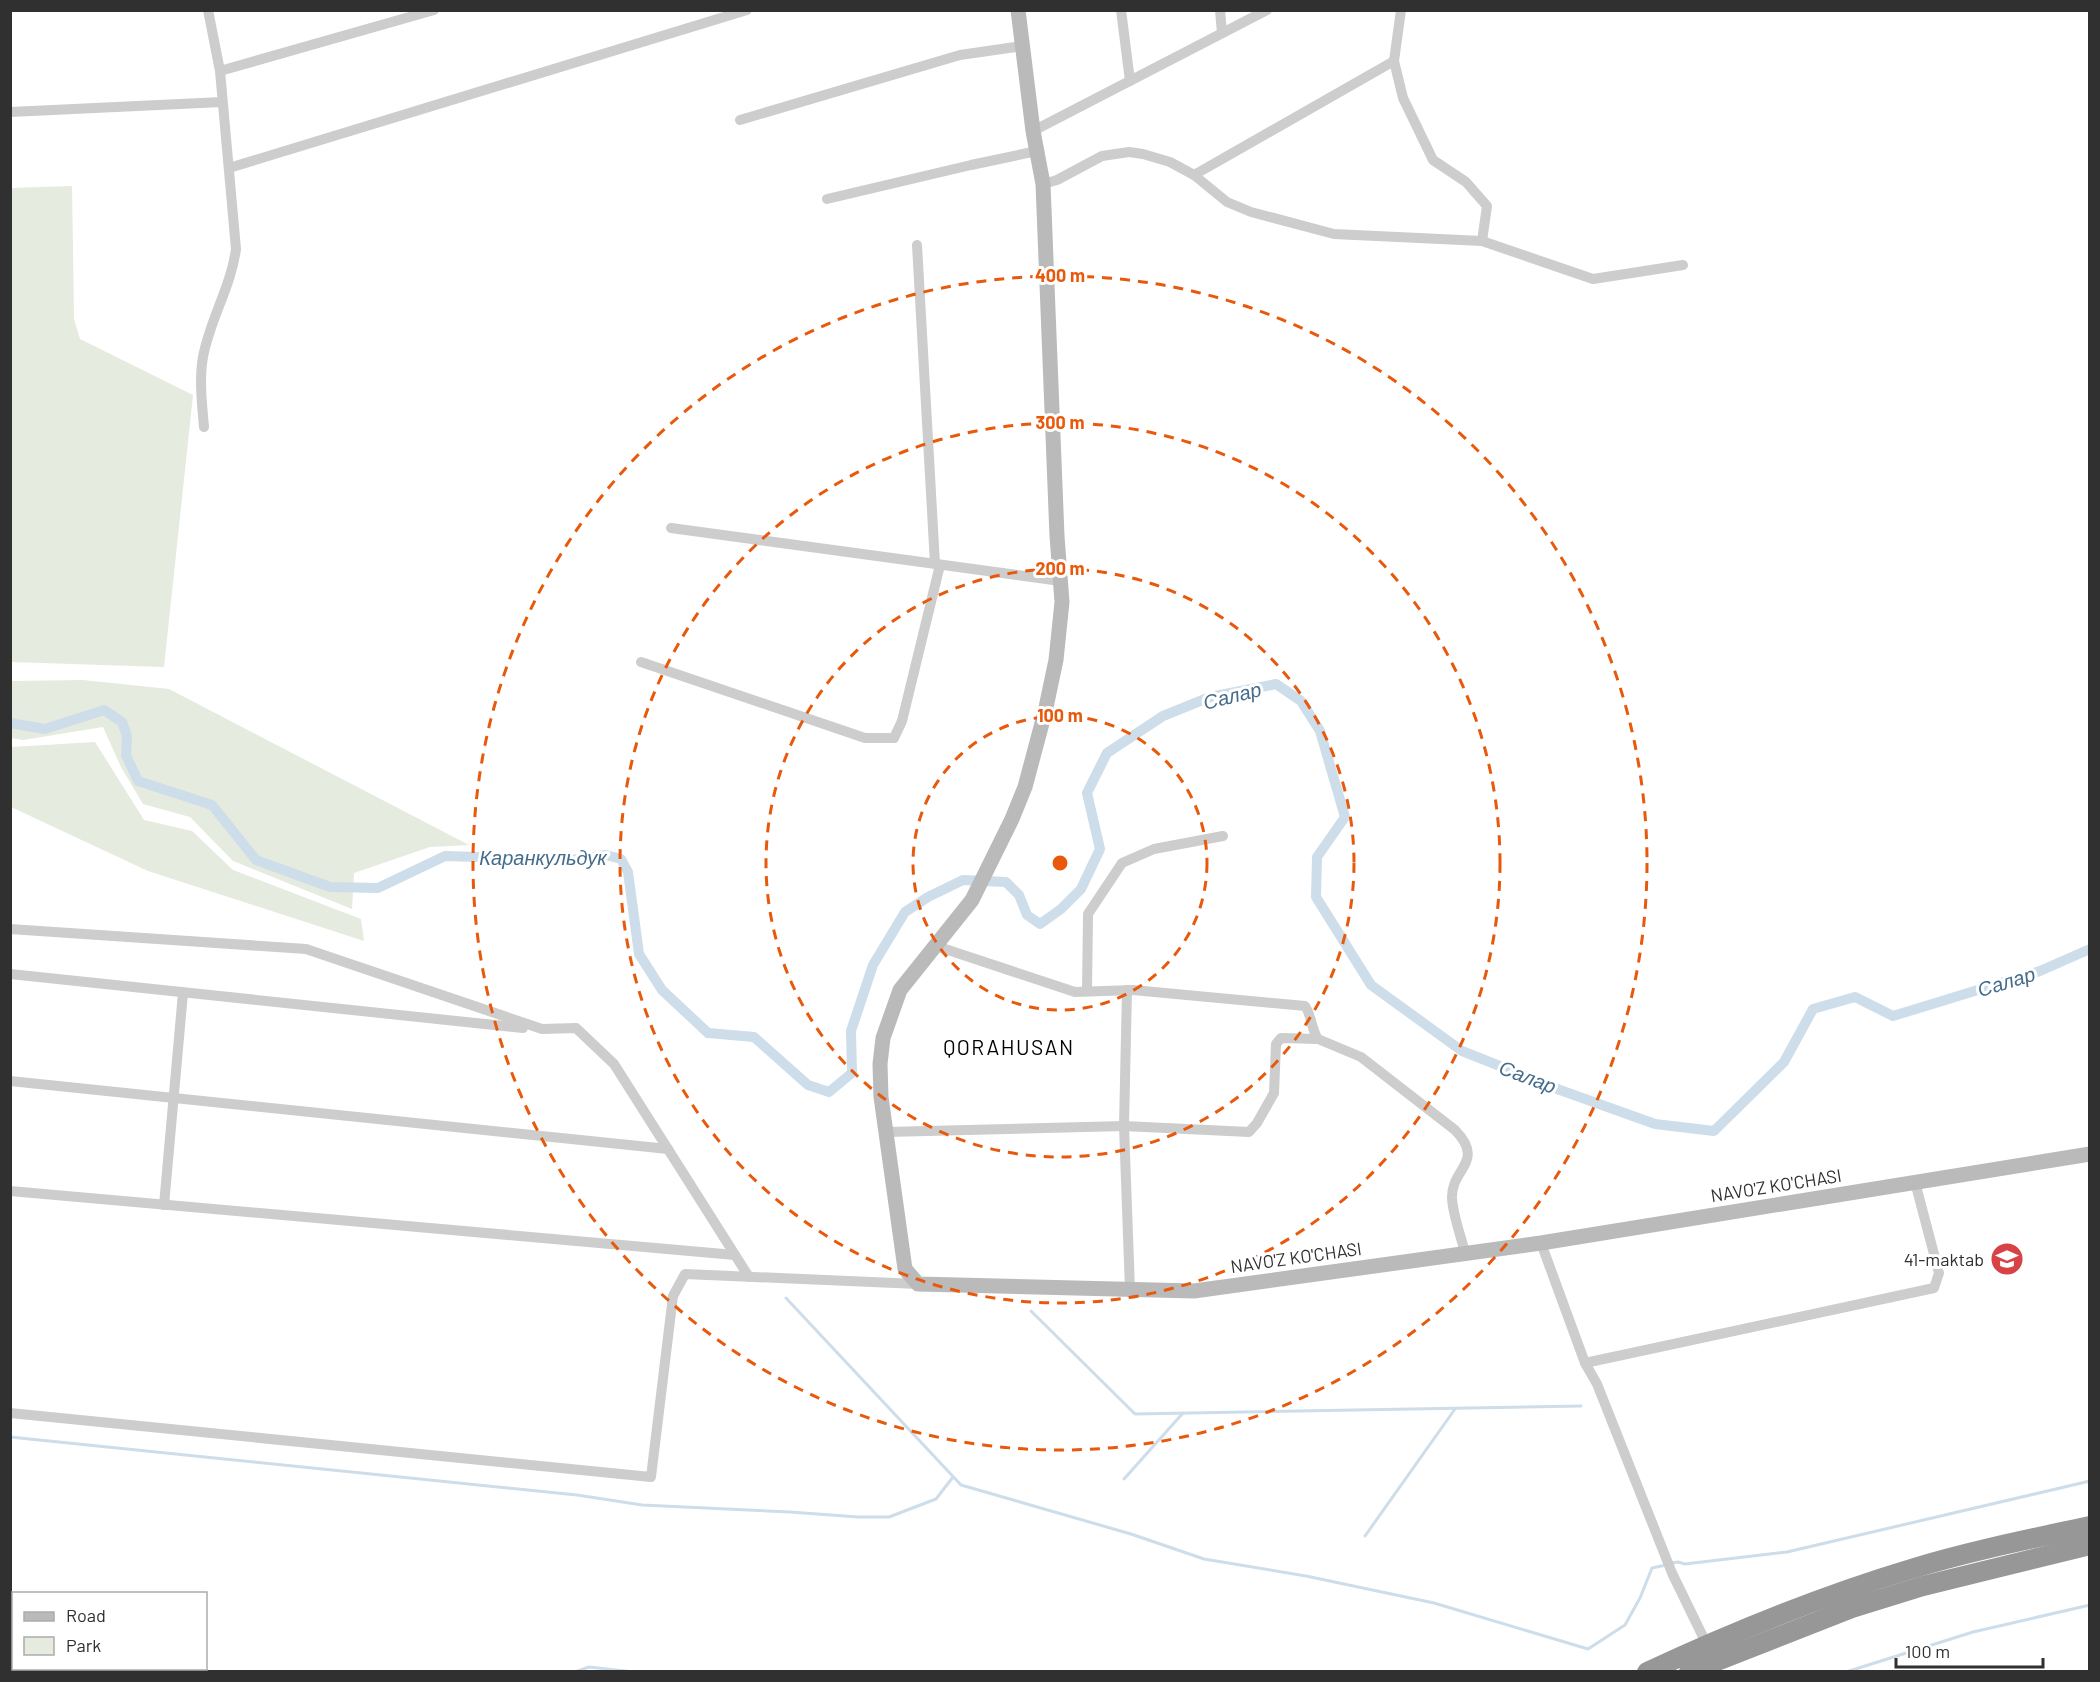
<svg xmlns="http://www.w3.org/2000/svg" width="2100" height="1682" viewBox="0 0 2100 1682" font-family="Barlow,sans-serif">
<style>
.green{fill:#e5ebdf}
.lines{fill:none;stroke-linecap:round;stroke-linejoin:round}
.stream{stroke:#cddde9;stroke-width:3}
.canal{stroke:#cddde9;stroke-width:10}
.street{stroke:#cdcdcd;stroke-width:10}
.secondary{stroke:#bababa;stroke-width:15}
.highway{stroke:#979797;stroke-width:20}
.ring{fill:none;stroke:#e8590c;stroke-width:3;stroke-dasharray:10 8}
.labels{text-anchor:middle;dominant-baseline:central;stroke-width:6;stroke-linejoin:round;paint-order:stroke}
.street-label{font-size:18px;fill:#303030;stroke:#fff}
.poi-label{font-size:18px;fill:#303030;stroke:#fff;text-anchor:end}
.water-label{font-size:20px;font-style:italic;fill:#446c8b;stroke:#fff}
.quarter-label{font-size:21px;letter-spacing:1.5px;fill:#000;stroke:#fff}
.centre{fill:#e8590c;stroke:#fff;stroke-width:3}
.ring-label{font-size:18px;text-anchor:middle;font-weight:bold;fill:#e8590c;stroke:#fff;stroke-width:6;stroke-linejoin:round;paint-order:stroke}
</style>
<rect width="100%" height="100%" fill="#fff"/>
<g class="green">
<polygon points="72,186 74,319 80,339 193,395 164,667 11,662 11,188"/>
<polygon points="83,680 169,689 469,845 430,847 354,873 352,909 233,861 190,817 143,804 121,767 103,727 23,740 11,738 11,681"/>
<polygon points="95,742 144,820 192,831 233,870 361,919 364,941 148,871 11,807 11,747"/>
</g>
<g class="lines">
<g class="stream">
<polyline points="786,1298 961,1485 1131,1534 1204,1559 1306,1576 1434,1603 1588,1649 1625,1625 1640,1598 1652,1568 1666,1565"/>
<polyline points="1031,1311 1135,1414 1581,1406"/>
<polyline points="10,1437 577,1495 642,1505 790,1512 858,1517 889,1517 936,1499 953,1477"/>
<polyline points="1124,1479 1183,1413"/>
<polyline points="1365,1536 1455,1409"/>
<polyline points="1672,1563 1678,1562 1685,1564 1787,1552 2090,1481"/>
<polyline points="10,1658 14,1659"/>
<polyline points="45,1668 54,1672"/>
<polyline points="575,1672 589,1667 634,1672"/>
<polyline points="1846,1672 1973,1632 2090,1605"/>
</g>
<polyline class="canal" points="10,723 45,729 104,710 122,722 127,736 126,755 138,781 212,805 256,860 330,887 378,888 445,856 572,860 606,855 621,859 628,872 639,954 662,990 708,1033 754,1037 808,1085 829,1092 852,1073 851,1031 873,965 905,912 928,897 963,880 1006,882 1019,895 1027,915 1040,924 1061,909 1081,889 1100,849 1087,793 1107,753 1163,716 1210,697 1276,684 1301,701 1320,731 1345,817 1317,857 1316,897 1371,985 1462,1051 1560,1090 1655,1124 1714,1131 1784,1062 1813,1009 1855,997 1893,1016 2040,971 2090,949"/>
<g class="street">
<polyline points="1121,10 1130,81"/>
<polyline points="1220,10 1222,33"/>
<polyline points="1401,10 1394,61 1403,98 1433,160 1466,182 1487,206 1482,241"/>
<polyline points="220,71 434,10"/>
<polyline points="10,112 222,102"/>
<polyline points="740,120 960,55 1022,46"/>
<polyline points="1033,131 1267,10"/>
<polyline points="229,168 747,10"/>
<polyline points="1194,175 1394,61"/>
<polyline points="1043,184 1057,180 1102,156 1129,152 1143,154 1170,162 1194,175 1227,202 1251,212 1334,234 1482,241 1593,279 1683,265"/>
<polyline points="827,199 971,165 1037,151"/>
<polyline points="917,245 935,564"/>
<path d="M204 427C202 404 199 379 203 357 210 319 231 287 236 249L220 71 208 10"/>
<polyline points="671,528 1061,581"/>
<polyline points="641,662 865,738 894,738 902,721 940,565"/>
<polyline points="10,929 306,949 542,1029 576,1028 614,1064 749,1277"/>
<path d="M936 946 1075 992 1133 990 1305 1006C1312 1016 1311 1029 1318 1039L1361 1057 1455 1130C1486 1162 1451 1168 1452 1198 1453 1216 1461 1236 1465 1253"/>
<polyline points="10,974 523,1028"/>
<polyline points="1127,990 1124,1126 1130,1290"/>
<polyline points="1087,991 1088,914 1122,863 1154,849 1223,836"/>
<polyline points="10,1081 668,1149"/>
<polyline points="886,1132 1124,1126 1249,1132 1257,1123 1274,1093 1276,1044 1281,1038 1318,1039"/>
<polyline points="10,1191 735,1255"/>
<polyline points="164,1205 183,993"/>
<polyline points="1541,1243 1585,1363 1597,1384 1672,1573 1707,1645"/>
<polyline points="1585,1363 1934,1288 1939,1273 1915,1182"/>
<polyline points="10,1413 651,1477 673,1296 685,1274 918,1284"/>
</g>
<polyline class="secondary" points="1018,10 1033,131 1043,184 1057,536 1062,602 1056,660 1045,712 1025,787 1012,819 972,900 900,990 883,1038 880,1064 881,1097 905,1269 918,1284 1194,1291 1541,1243 2090,1154"/>
<g class="highway">
<path d="M1647 1672C1733 1632 1821 1596 1911 1569 1970 1551 2030 1539 2090 1526"/>
<polyline points="1689,1672 1852,1608 1923,1586 2090,1545"/>
</g>
</g>
<g class="ring">
<circle cx="1060" cy="863" r="147"/>
<circle cx="1060" cy="863" r="294"/>
<circle cx="1060" cy="863" r="440"/>
<circle cx="1060" cy="863" r="587"/>
</g>
<defs>
<symbol id="school-disc" viewBox="-11 -11 22 22"><circle r="9.5" fill="#d64245" stroke="#fff"/><path d="M0-5L7-2L0 1L-7-2ZM-4 1L0 2.5L4 1V4Q0 6-4 4Z" fill="#fff"/></symbol>
</defs>
<g fill-rule="evenodd">
<use href="#school-disc" x="1988" y="1240" width="38" height="38"/>
</g>
<g class="labels">
<g class="street-label">
<text transform="translate(1776 1185) rotate(-9)">NAVO'Z KO'CHASI</text>
<text transform="translate(1296 1257) rotate(-8)">NAVO'Z KO'CHASI</text>
</g>
<g class="poi-label">
<text x="1984" y="1259">41-maktab</text>
</g>
<g class="water-label">
<text transform="translate(1232 695) rotate(-14)">Салар</text>
<text x="543" y="857">Каранкульдук</text>
<text transform="translate(2006 981) rotate(-17)">Салар</text>
<text transform="translate(1528 1076) rotate(21)">Салар</text>
</g>
<g class="quarter-label">
<text x="1009" y="1046">QORAHUSAN</text>
</g>
</g>
<circle cx="1060" cy="863" r="9" class="centre"/>
<g class="ring-label">
<text x="1060" y="282">400 m</text>
<text x="1060" y="429">300 m</text>
<text x="1060" y="575">200 m</text>
<text x="1060" y="722">100 m</text>
</g>
<rect width="2100" height="1682" fill="none" stroke="#303030" stroke-width="24"/>
<rect x="12" y="1592" width="195" height="78" fill="#ffffff" stroke="#acacac" stroke-width="1.5"/>
<rect x="24" y="1612" width="30" height="9" fill="#bababa" stroke="#acacac" stroke-width="1.5"/>
<text x="66" y="1622" font-size="18" fill="#303030">Road</text>
<rect x="24" y="1637" width="30" height="18" fill="#e5ebdf" stroke="#acacac" stroke-width="1.5"/>
<text x="66" y="1652" font-size="18" fill="#303030">Park</text>
<path d="M1896 1658v9h147v-9" fill="none" stroke="#303030" stroke-width="3"/>
<text x="1905" y="1658" font-size="18" fill="#303030" stroke="#ffffff" stroke-width="4.5" paint-order="stroke">100 m</text>
</svg>
